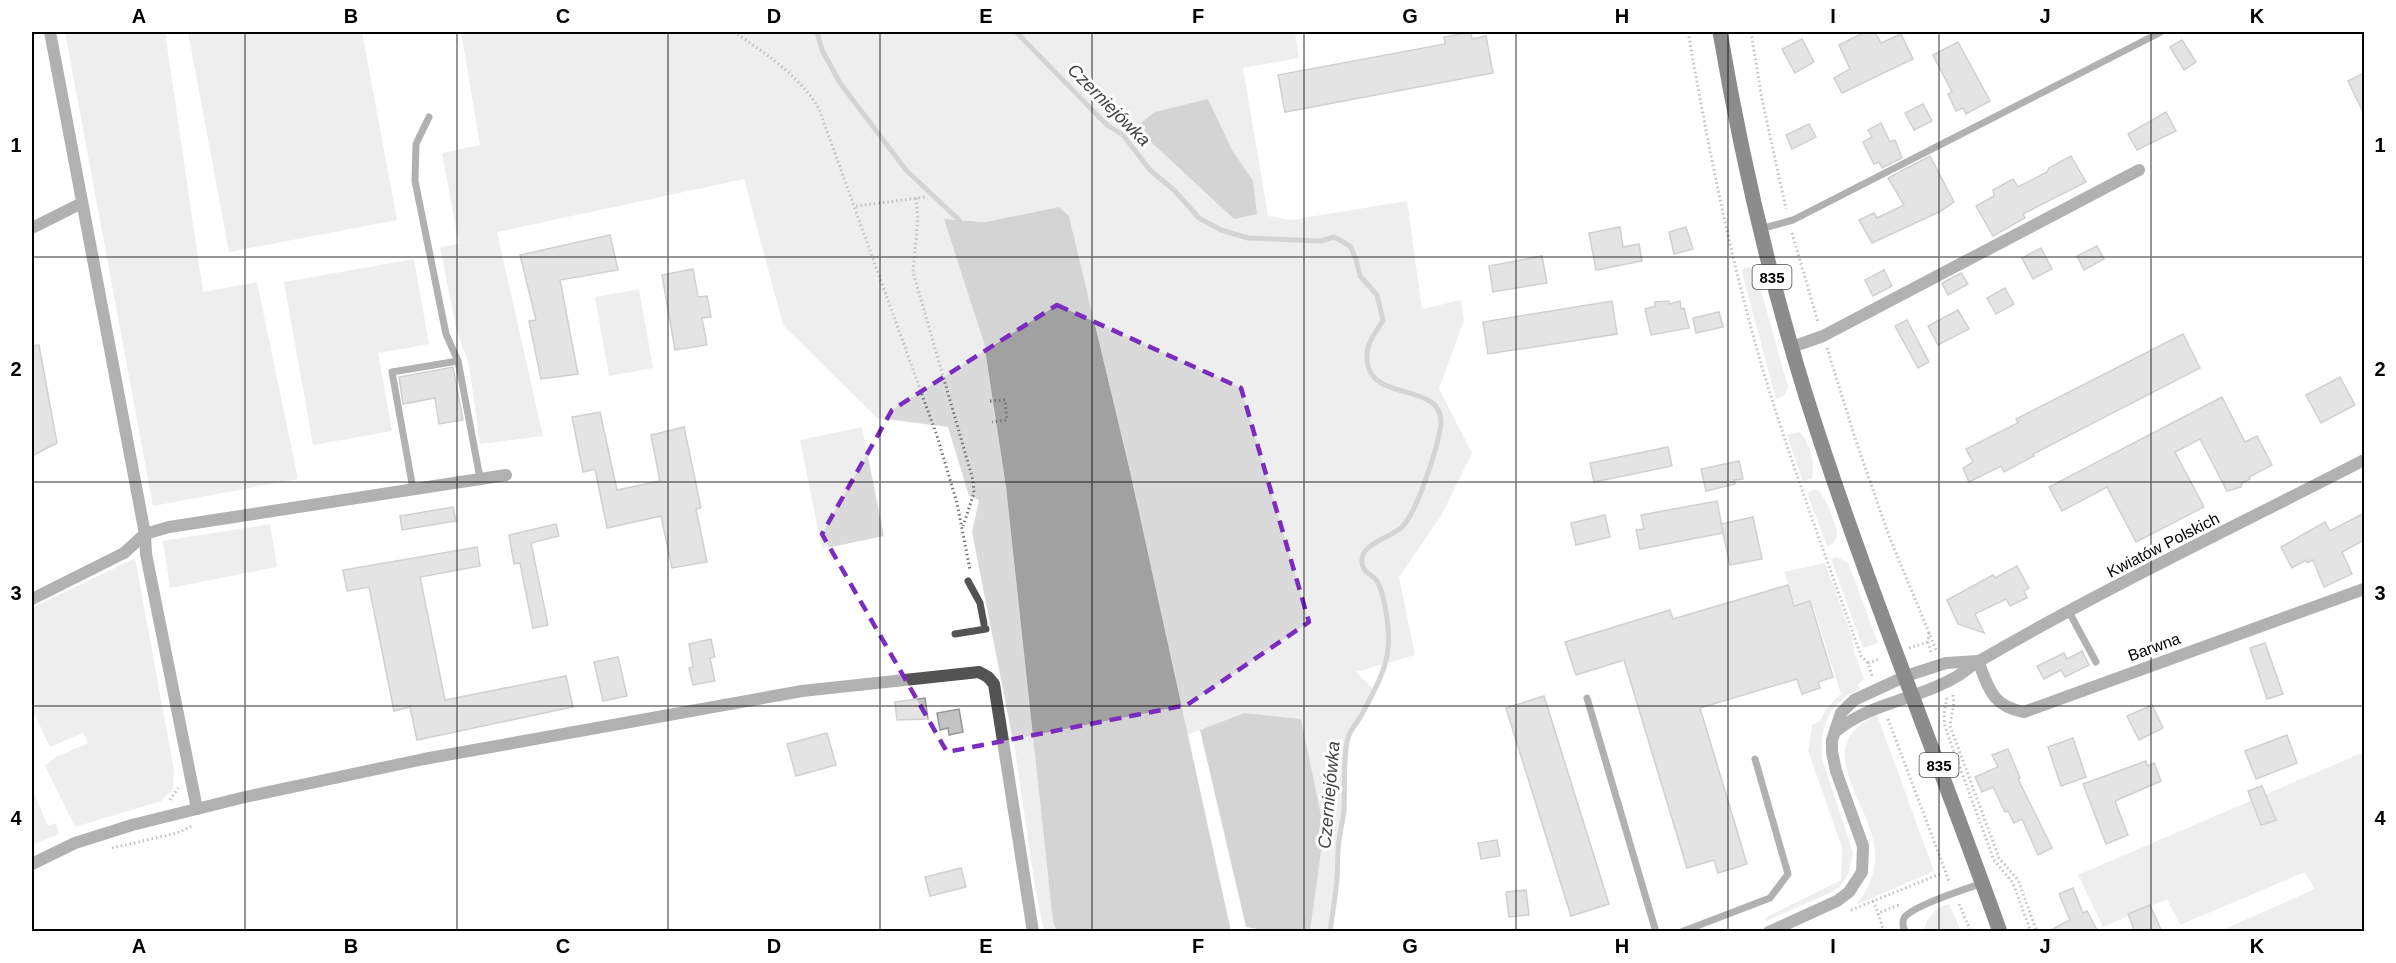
<svg xmlns="http://www.w3.org/2000/svg" width="2396" height="963" viewBox="0 0 2396 963" font-family="Helvetica,sans-serif">
<style>
.green{fill:#dadada}
.water{fill:#a1a1a1}
.lines{fill:none;stroke-linecap:round;stroke-linejoin:round}
.stream{stroke:#a1a1a1;stroke-width:5}
.building{fill:#c3c3c3;stroke:#979797;stroke-width:1.5}
.path{stroke:#757575;stroke-width:3;stroke-dasharray:1.5 3;stroke-linecap:butt}
.lane{stroke:#535353;stroke-width:7}
.street{stroke:#535353;stroke-width:12}
.primary{stroke:#000;stroke-width:15}
.marked{fill:none;stroke:#7b2cbf;stroke-width:4.5;stroke-dasharray:12 8;stroke-linejoin:round}
.grid{fill:none;stroke:#000;stroke-width:1.5;stroke-opacity:0.55}
.labels{text-anchor:middle;dominant-baseline:central;stroke-width:6;stroke-linejoin:round;paint-order:stroke}
.shield{fill:#fff;stroke:#4c4c4c;stroke-width:1.5}
.shield-label{font-size:15px;font-weight:bold;fill:#000}
.street-label{font-size:16px;fill:#000;stroke:#fff}
.water-label{font-size:18px;font-style:italic;fill:#424242;stroke:#fff}
.neatline{fill:none;stroke:#000;stroke-width:2}
.grid-label{font-size:20px;text-anchor:middle;font-weight:bold;fill:#000}
</style>
<rect width="100%" height="100%" fill="#fff"/>
<g class="green">
<polygon points="65,32 165,32 203,292 257,282 298,479 153,506"/>
<polygon points="188,32 362,32 397,220 229,252"/>
<polygon points="461,32 1295,32 1299,58 1243,68 1268,216 1291,220 1407,201 1422,309 1461,300 1464,320 1439,389 1472,453 1441,516 1399,577 1415,655 1356,672 1373,689 1347,738 1344,812 1339,842 1337,880 1330,931 1307,931 1310,931 1244,713 1187,735 1129,467 1069,216 1059,207 985,222 945,219 984,343 1006,487 1053,922 1057,931 1044,931 1035,887 1016,756 972,532 979,500 969,496 948,427 877,418 783,325 744,179 497,232 543,436 480,444 469,365 457,332 440,247 459,244 442,153 480,145"/>
<polygon points="414,259 429,344 378,353 392,431 313,445 284,282"/>
<polygon points="1750,267 1757,276 1788,387 1785,395 1776,399 1741,269"/>
<polygon points="639,289 653,368 609,376 595,297"/>
<polygon points="862,427 884,536 822,549 800,440"/>
<path d="M1799 432C1809 440 1816 465 1812 478L1803 482 1787 435Z"/>
<path d="M1813 490H1818C1825 496 1835 522 1837 532 1837 538 1834 542 1830 546H1827L1807 493Z"/>
<polygon points="270,524 277,567 170,588 163,541"/>
<polygon points="1837,557 1848,563 1878,643 1863,648 1831,559"/>
<polygon points="135,558 174,770 173,789 161,801 75,827 45,766 54,758 88,743 83,733 50,747 32,709 32,608"/>
<path d="M1825 563 1852 637 1854 652 1864 679 1858 685 1860 689C1828 703 1820 725 1822 758L1853 853 1849 872 1841 886 1830 893 1766 921 1765 918 1841 880 1842 847 1808 751 1812 725 1820 721 1826 709 1841 694 1811 600 1795 605 1784 572Z"/>
<path d="M1877 715 1934 871 1856 905C1868 890 1876 873 1875 853 1873 804 1807 746 1877 715Z"/>
<polygon points="2364,752 2364,931 2220,931 2315,889 2305,872 2180,925 2167,899 2103,927 2078,875"/>
<polygon points="32,789 48,826 56,823 59,834 32,845"/>
<path d="M1949 904 1961 931H1924C1926 918 1935 907 1949 904Z"/>
</g>
<g class="water">
<polygon points="1208,99 1232,150 1253,181 1257,214 1234,219 1149,140 1141,123 1155,112"/>
<polygon points="1059,207 1069,216 1129,467 1231,931 1057,931 1053,922 1006,487 984,343 944,219 985,222"/>
<polygon points="1244,713 1301,719 1324,830 1310,931 1268,931 1246,927 1200,730"/>
</g>
<g class="lines">
<g class="stream">
<polyline points="817,32 822,50 840,83 906,170 959,220"/>
<path d="M1016 32 1107 125 1123 135 1150 170 1174 190 1199 218 1221 230 1248 238 1321 241 1334 237 1350 246 1356 259 1360 276 1377 295 1383 320C1379 328 1370 338 1368 348 1366 353 1367 360 1368 366 1377 403 1450 381 1440 430 1436 452 1417 512 1402 527 1392 537 1362 543 1362 560 1361 572 1371 573 1377 581 1385 595 1390 631 1388 647 1387 670 1372 695 1362 714 1358 722 1350 730 1348 738 1343 753 1345 792 1344 810 1343 821 1340 831 1339 841 1337 853 1338 866 1337 878 1336 896 1332 914 1330 932"/>
</g>
</g>
<g class="building">
<polygon points="1471,32 1472,39 1486,36 1493,73 1285,112 1278,75 1445,44 1444,37"/>
<polygon points="1865,32 1875,32 1881,43 1901,34 1913,59 1842,93 1834,78 1850,69 1839,45"/>
<polygon points="1802,39 1814,62 1795,73 1782,49"/>
<polygon points="2182,40 2196,62 2184,70 2170,47"/>
<polygon points="1958,42 1990,101 1966,114 1963,108 1956,111 1948,94 1952,92 1933,55"/>
<polygon points="2364,73 2364,114 2348,81"/>
<polygon points="1923,104 1932,121 1914,130 1905,113"/>
<polygon points="2166,112 2176,131 2137,150 2128,134"/>
<polygon points="1881,123 1890,142 1895,140 1902,158 1882,168 1879,162 1874,164 1863,142 1872,137 1868,130"/>
<polygon points="1809,124 1816,137 1792,149 1786,135"/>
<polygon points="1930,156 1954,202 1939,212 1872,243 1859,220 1874,213 1877,218 1904,205 1888,178"/>
<polygon points="2071,156 2086,182 2023,214 2025,218 1993,236 1976,206 1994,196 1993,190 2013,179 2018,187 2047,172 2049,168"/>
<polygon points="1620,227 1623,247 1639,244 1642,261 1596,270 1589,233"/>
<polygon points="1686,227 1693,249 1674,254 1669,232"/>
<polygon points="610,235 618,270 560,280 578,374 541,379 529,321 536,320 520,255"/>
<polygon points="2097,246 2104,259 2084,270 2077,256"/>
<polygon points="2041,248 2052,269 2033,279 2022,258"/>
<polygon points="1542,256 1547,283 1493,292 1489,266"/>
<polygon points="693,269 698,297 707,296 711,317 702,318 707,345 675,350 662,275"/>
<polygon points="1884,270 1892,286 1873,296 1865,280"/>
<polygon points="1961,273 1968,284 1948,295 1942,283"/>
<polygon points="2005,288 2014,304 1996,314 1987,298"/>
<polygon points="1612,301 1617,334 1488,354 1483,322"/>
<polygon points="1669,301 1669,304 1680,301 1681,309 1684,308 1689,328 1651,335 1645,309 1655,306 1655,302"/>
<polygon points="1958,310 1969,329 1938,345 1928,326"/>
<polygon points="1719,312 1723,327 1696,333 1693,318"/>
<polygon points="1907,320 1929,362 1918,368 1895,326"/>
<polygon points="2183,334 2200,368 2033,454 2034,456 2004,472 2001,466 1969,482 1963,468 1973,462 1966,449 2018,423 2016,419"/>
<polygon points="39,345 57,443 32,456 32,346"/>
<polygon points="453,367 463,420 439,424 435,398 403,404 399,377"/>
<polygon points="2340,377 2355,405 2321,423 2306,395"/>
<polygon points="2222,397 2245,442 2257,436 2272,465 2249,477 2250,479 2242,483 2241,487 2227,491 2200,439 2175,452 2204,507 2136,542 2107,487 2062,511 2049,487"/>
<polygon points="600,412 617,490 660,481 651,435 684,427 701,508 696,509 707,562 672,568 661,516 607,528 595,469 583,472 572,417"/>
<polygon points="1668,447 1672,466 1594,482 1590,463"/>
<polygon points="1739,461 1743,479 1734,480 1735,484 1706,491 1701,469"/>
<polygon points="1717,501 1723,533 1640,549 1636,530 1644,529 1641,515"/>
<polygon points="453,507 456,521 402,530 400,516"/>
<polygon points="2364,513 2364,540 2342,552 2352,574 2324,587 2313,560 2307,563 2306,560 2292,568 2281,547 2325,522 2330,531"/>
<polygon points="1605,515 1610,537 1576,545 1571,523"/>
<polygon points="1753,517 1762,559 1730,565 1721,524"/>
<polygon points="556,524 559,536 531,543 548,625 533,628 520,563 514,564 509,535"/>
<polygon points="477,547 480,566 420,577 445,700 566,676 573,707 417,740 410,707 394,711 369,587 347,591 343,570"/>
<polygon points="2017,566 2029,588 2024,591 2027,598 2010,606 2006,599 1975,614 1984,633 1958,624 1947,600 1993,575 1995,578"/>
<polygon points="1788,585 1794,606 1810,601 1833,677 1818,682 1820,688 1802,694 1797,679 1700,708 1747,864 1718,873 1714,860 1687,868 1624,660 1576,675 1565,642 1670,610 1673,619"/>
<polygon points="711,639 715,657 710,658 715,681 693,685 689,668 693,667 689,644"/>
<polygon points="2265,643 2283,694 2267,699 2250,648"/>
<polygon points="2082,651 2089,665 2065,677 2061,670 2044,679 2037,666 2064,653 2067,659"/>
<polygon points="618,657 627,696 603,701 594,662"/>
<polygon points="1544,696 1609,904 1571,916 1506,708"/>
<polygon points="925,698 928,719 897,720 895,702"/>
<polygon points="2152,705 2163,728 2139,740 2127,716"/>
<polygon points="959,709 963,732 949,735 948,728 940,730 937,713"/>
<polygon points="827,733 836,765 796,776 787,744"/>
<polygon points="2287,735 2297,763 2256,779 2245,751"/>
<polygon points="2073,738 2086,777 2061,786 2048,747"/>
<polygon points="2008,749 2020,778 2018,779 2052,848 2038,855 2022,819 2014,823 2008,811 2005,812 1993,787 1982,792 1975,777 1998,767 1992,755"/>
<polygon points="2146,761 2147,766 2154,763 2161,781 2115,801 2128,835 2106,844 2083,784"/>
<polygon points="2262,786 2276,820 2261,825 2248,791"/>
<polygon points="1497,840 1500,856 1481,859 1478,843"/>
<polygon points="961,868 966,887 930,896 925,877"/>
<polygon points="2073,888 2083,913 2087,911 2098,932 2047,932 2070,920 2059,894"/>
<polygon points="1526,890 1529,915 1509,917 1506,892"/>
<polygon points="2150,905 2162,932 2135,932 2128,914"/>
</g>
<g class="lines">
<g class="path">
<path d="M734 32C764 52 801 77 819 109L937 436 957 503 970 570"/>
<path d="M1688 32C1709 152 1733 273 1769 390 1797 480 1830 568 1861 656L1868 663 1872 676"/>
<polyline points="1751,32 1762,99 1786,209"/>
<polyline points="916,198 918,218 913,272 973,480 974,493 963,526"/>
<polyline points="856,206 925,197"/>
<polyline points="1792,233 1818,322"/>
<polyline points="1827,348 1856,441 1889,536 1937,652"/>
<polyline points="990,401 1005,400 1007,420 992,422"/>
<polyline points="1929,633 1928,642 1931,652"/>
<polyline points="1909,648 1928,642"/>
<polyline points="1868,663 1880,659"/>
<path d="M1953 695C1955 706 1951 715 1950 726L1999 858 2018 880 2037 932"/>
<polyline points="1947,698 1944,714 1945,727 1994,860 2013,883 2031,932"/>
<polyline points="1888,719 1949,881"/>
<polyline points="170,800 178,788"/>
<polyline points="112,848 177,833 192,826"/>
<polyline points="1873,901 1878,913"/>
<polyline points="1959,904 1971,932"/>
<polyline points="1851,910 1940,874"/>
<polyline points="1884,932 1878,913 1899,905"/>
</g>
<g class="lane">
<polyline points="429,117 416,144 415,181 446,334 458,361 480,478"/>
<polyline points="1760,229 1793,220 2161,32"/>
<polyline points="413,489 392,372 458,361"/>
<polyline points="968,581 980,603 984,624"/>
<polyline points="2069,612 2096,662"/>
<polyline points="955,634 986,629"/>
<polyline points="1587,698 1656,932"/>
<polyline points="1681,932 1770,898 1788,874 1755,759"/>
<path d="M1905 932C1903 927 1902 922 1904 918 1911 906 1968 888 1983 883"/>
</g>
<g class="street">
<polyline points="50,32 145,534 146,554 197,809"/>
<polyline points="32,228 82,203"/>
<polyline points="1792,347 1823,336 2139,170"/>
<polyline points="32,599 124,553 145,534 169,527 506,475"/>
<path d="M1978 661C1989 689 1992 706 2024 712L2364 589"/>
<path d="M1835 732C1869 703 1916 700 1954 678 1964 673 1971 665 1981 660 2105 588 2236 526 2364 460"/>
<polyline points="32,864 75,843 132,825 245,797 424,759 802,691 979,672 988,677 994,684 1033,932"/>
<polyline points="1769,932 1837,901 1849,892 1862,872 1863,846 1836,771 1832,752 1832,740 1841,713 1854,700 1906,676 1946,663 1978,661"/>
</g>
<path class="primary" d="M1720 32C1741 155 1769 277 1806 396 1863 577 1936 753 2000 932"/>
</g>
<path d="M0 0H2396V963H0ZM1057 305 1241 388 1309 622 1187 705 947 752 822 534 892 410Z" fill="#fff" fill-opacity=".55" fill-rule="evenodd"/>
<path class="marked" d="M1057 305 1241 388 1309 622 1187 705 947 752 822 534 892 410Z"/>
<path class="grid" d="M245 32V932M457 32V932M668 32V932M880 32V932M1092 32V932M1304 32V932M1516 32V932M1728 32V932M1939 32V932M2151 32V932M32 257H2364M32 482H2364M32 706H2364"/>
<g class="labels">
<g class="shield">
<rect x="1752.5" y="265" width="39" height="24" rx="4.5"/>
<rect x="1919.5" y="753" width="39" height="24" rx="4.5"/>
</g>
<g class="shield-label">
<text x="1772" y="277">835</text>
<text x="1939" y="765">835</text>
</g>
<g class="street-label">
<text transform="translate(2163 545) rotate(-27)">Kwiatów Polskich</text>
<text transform="translate(2154 647) rotate(-20)">Barwna</text>
</g>
<g class="water-label">
<text transform="translate(1109 105) rotate(45)">Czerniejówka</text>
<text transform="translate(1329 795) rotate(-85)">Czerniejówka</text>
</g>
</g>
<rect width="2396" height="963" fill="none" stroke="#ffffff" stroke-width="66"/>
<rect x="33" y="33" width="2330" height="897" class="neatline"/>
<g class="grid-label">
<text x="139" y="23">A</text>
<text x="351" y="23">B</text>
<text x="563" y="23">C</text>
<text x="774" y="23">D</text>
<text x="986" y="23">E</text>
<text x="1198" y="23">F</text>
<text x="1410" y="23">G</text>
<text x="1622" y="23">H</text>
<text x="1833" y="23">I</text>
<text x="2045" y="23">J</text>
<text x="2257" y="23">K</text>
<text x="16" y="152">1</text>
<text x="2380" y="152">1</text>
<text x="16" y="376">2</text>
<text x="2380" y="376">2</text>
<text x="16" y="600">3</text>
<text x="2380" y="600">3</text>
<text x="16" y="825">4</text>
<text x="2380" y="825">4</text>
<text x="139" y="953">A</text>
<text x="351" y="953">B</text>
<text x="563" y="953">C</text>
<text x="774" y="953">D</text>
<text x="986" y="953">E</text>
<text x="1198" y="953">F</text>
<text x="1410" y="953">G</text>
<text x="1622" y="953">H</text>
<text x="1833" y="953">I</text>
<text x="2045" y="953">J</text>
<text x="2257" y="953">K</text>
</g>
</svg>
